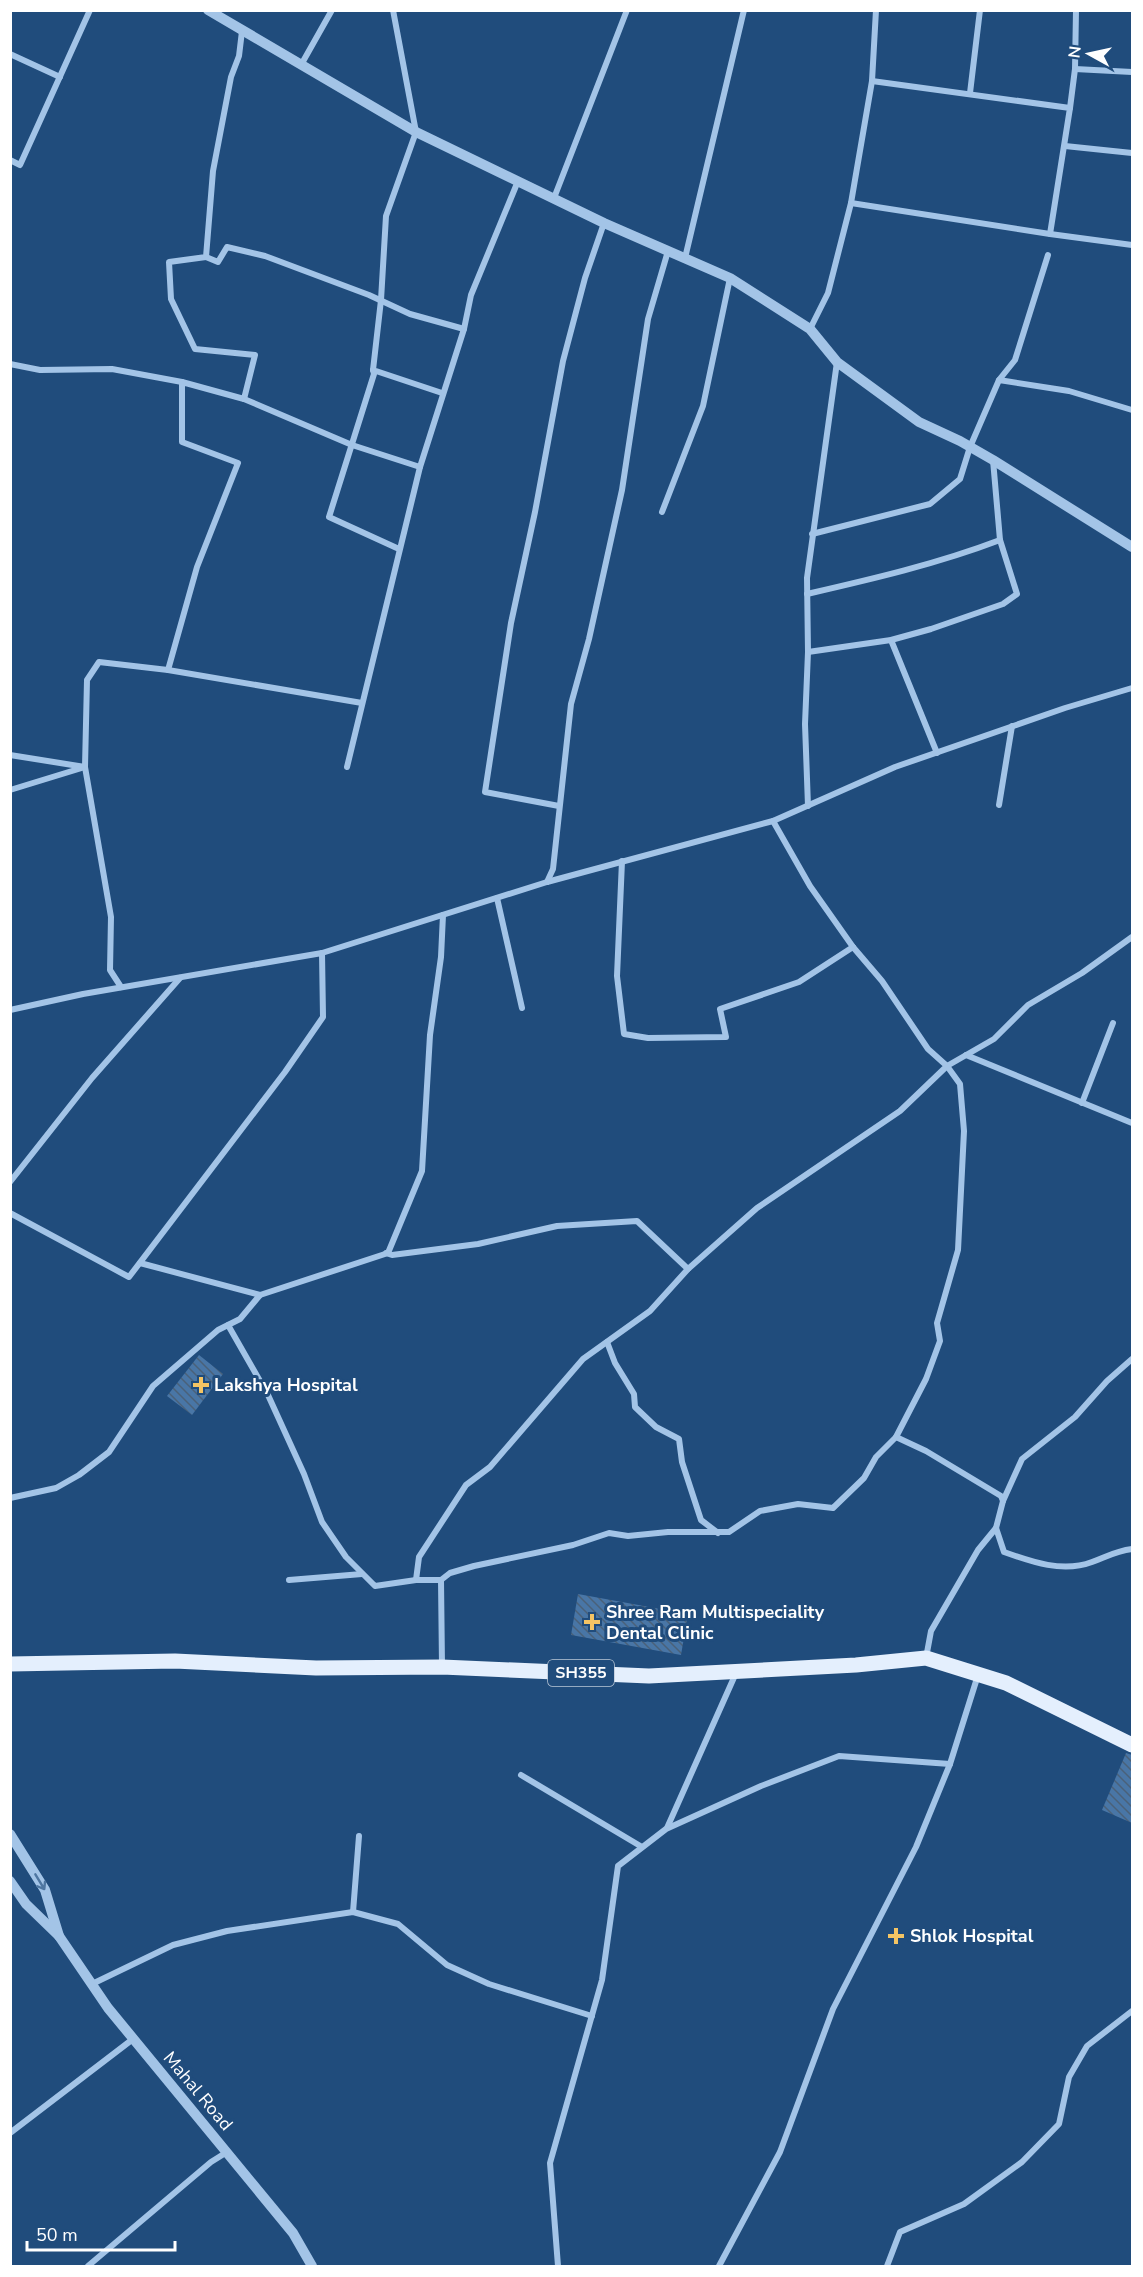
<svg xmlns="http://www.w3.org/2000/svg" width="1143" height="2277" viewBox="0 0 1143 2277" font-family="'Nunito Sans',sans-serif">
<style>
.building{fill:url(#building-back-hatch)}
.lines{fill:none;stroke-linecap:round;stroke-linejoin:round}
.minor{stroke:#a3c4e7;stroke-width:6}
.tertiary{stroke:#a3c4e7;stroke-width:10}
.primary{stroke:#e4effd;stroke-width:15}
.oneway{stroke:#4e76a1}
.poi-dot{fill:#f4c464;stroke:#204c7c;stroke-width:2}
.labels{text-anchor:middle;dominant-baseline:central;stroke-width:6;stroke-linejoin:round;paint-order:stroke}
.shield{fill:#204c7c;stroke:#bcc9d8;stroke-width:1.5}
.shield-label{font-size:16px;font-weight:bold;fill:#fff}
.poi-label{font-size:18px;font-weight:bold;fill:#fff;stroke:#204c7c;text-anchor:start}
.street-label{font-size:18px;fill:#fff;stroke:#204c7c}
</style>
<defs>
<pattern id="building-back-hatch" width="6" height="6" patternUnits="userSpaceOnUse" patternTransform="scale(1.5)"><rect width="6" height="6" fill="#4976a6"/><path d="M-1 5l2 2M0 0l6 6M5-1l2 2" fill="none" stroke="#4a6179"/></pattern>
</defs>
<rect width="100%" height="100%" fill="#204c7c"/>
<g class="building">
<polygon points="199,1355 223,1374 192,1415 167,1396"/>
<polygon points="578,1594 688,1614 681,1655 571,1635"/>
<polygon points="1126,1753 1132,1755 1132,1823 1102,1810"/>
</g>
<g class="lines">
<g class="minor">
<polyline points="393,10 416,132 386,216 381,300 373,370 442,393"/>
<polyline points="10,54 60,77"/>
<polyline points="301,65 332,10"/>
<polyline points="1075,69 1132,72"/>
<polyline points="872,81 1070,108 1050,234"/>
<polyline points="970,93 980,10"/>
<polyline points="1070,108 1075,69 1076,10"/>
<polyline points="1065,146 1132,153"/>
<polyline points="10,160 20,165 90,10"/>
<polyline points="554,198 627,10"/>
<polyline points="851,203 872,81 876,10"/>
<polyline points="206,257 218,262 227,247 265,256 369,295 410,314 464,329"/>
<polyline points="685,258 744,10"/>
<polyline points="810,329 828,293 851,203 1050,234 1132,245"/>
<polyline points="10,364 40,370 112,369 182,382"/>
<polyline points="373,370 374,374 329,517 399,549"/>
<polyline points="999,380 1015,360 1048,255"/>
<polyline points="244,399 352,445 420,467"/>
<polyline points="662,512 703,406 730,278"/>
<polyline points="812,534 930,504 960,479 970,447 999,380 1069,391 1132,410"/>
<path d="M807 594C872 579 937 564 1000 540"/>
<polyline points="891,640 937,753"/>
<polyline points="808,652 891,640 931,629 1003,604 1017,594 1000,540 993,460"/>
<polyline points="168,670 362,703"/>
<polyline points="10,755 85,767 10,790"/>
<polyline points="347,767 420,467 464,329 471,295 518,181"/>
<polyline points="999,805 1012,726"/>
<polyline points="559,806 485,792 511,623 535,512 563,361 585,278 604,223"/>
<polyline points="808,806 805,724 808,652 807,578 837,362"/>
<polyline points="622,861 617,976 624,1034 648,1038 726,1037 720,1009 799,982 853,947"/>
<polyline points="547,882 553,869 571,704 589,639 622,490 648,319 668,251"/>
<polyline points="497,898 522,1008"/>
<polyline points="121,987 110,970 111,917 85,767 87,680 99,662 168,670 197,567 238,463 182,442 182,382 244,399 255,355 195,349 171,299 169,262 206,257 213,171 231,77 239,56 242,31"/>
<polyline points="10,1010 83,994 322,953 547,882 773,821 895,767 1065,708 1132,688"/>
<polyline points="966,1055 1132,1123"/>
<polyline points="1082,1103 1113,1023"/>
<polyline points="10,1182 92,1078 180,978"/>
<polyline points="10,1213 129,1277 285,1072 323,1017 322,953"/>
<polyline points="386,1253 392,1255 478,1244 557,1226 637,1221 688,1269"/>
<polyline points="140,1263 260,1295"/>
<polyline points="228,1325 268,1395 304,1474 322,1522 346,1557 375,1586 416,1580"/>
<polyline points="607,1342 615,1363 634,1394 635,1407 656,1427 679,1439 682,1462 701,1520 718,1533"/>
<path d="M1132 1359 1107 1381 1075 1417 1022 1459 1003 1501 996 1528 1004 1552C1032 1562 1063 1573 1092 1562 1108 1556 1116 1551 1132 1549"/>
<polyline points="10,1498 56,1488 79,1475 109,1452 153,1386 218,1330 240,1319 260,1295 388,1253 422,1171 430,1035 441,957 443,915"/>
<polyline points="1003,1501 1001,1496 926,1451 896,1437 926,1379 940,1341 937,1323 958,1250 964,1131 960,1084 947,1066 994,1039 1028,1005 1082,973 1132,937"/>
<polyline points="289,1580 362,1574"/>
<polyline points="441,1580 450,1573 474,1566 573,1545 609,1533 628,1536 668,1532 729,1532 760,1511 798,1504 833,1508 864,1478 876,1457 896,1437"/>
<polyline points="926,1658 931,1631 978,1550 996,1528"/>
<polyline points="442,1666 441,1580 416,1580 419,1557 466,1485 490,1467 583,1359 650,1311 688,1269 757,1208 900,1111 947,1066 928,1049 882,981 853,947 810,886 773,821"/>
<polyline points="521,1775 642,1847"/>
<polyline points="667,1828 736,1673"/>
<polyline points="353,1912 359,1836"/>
<polyline points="92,1984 173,1945 227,1931 353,1912 398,1924 447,1965 489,1984 592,2016"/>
<polyline points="10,2133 133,2039"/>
<polyline points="88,2266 211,2162 227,2152"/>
<polyline points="558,2266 550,2163 602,1980 618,1866 666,1829 761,1786 839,1756 950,1764"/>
<polyline points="719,2266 780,2152 833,2009 916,1847 950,1764 978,1675"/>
<polyline points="887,2266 900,2232 964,2204 1022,2162 1059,2124 1069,2077 1087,2046 1132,2011"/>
</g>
<g class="tertiary">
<polyline points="208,10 416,132 604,223 730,278 810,329 837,362 919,422 960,441 993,460 1132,547"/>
<polyline points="10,1834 45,1890 59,1936"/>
<polyline points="10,1881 26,1904 59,1936 108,2008 293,2233 312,2266"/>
</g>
<polyline class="primary" points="10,1664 175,1661 316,1668 442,1667 649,1676 856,1665 926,1658 1006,1683 1132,1745"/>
</g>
<defs><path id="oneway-shaft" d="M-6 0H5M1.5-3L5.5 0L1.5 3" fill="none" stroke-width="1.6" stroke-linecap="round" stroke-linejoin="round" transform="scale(1.5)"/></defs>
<use class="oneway" href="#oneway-shaft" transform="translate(40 1882) rotate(59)"/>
<g class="poi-dot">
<path d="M198 1376h6v6h6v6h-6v6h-6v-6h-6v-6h6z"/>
<path d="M589 1613h6v6h6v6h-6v6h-6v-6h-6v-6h6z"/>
<path d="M893 1927h6v6h6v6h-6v6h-6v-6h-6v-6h6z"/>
</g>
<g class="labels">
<rect class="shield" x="548" y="1660" width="66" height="26" rx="4.5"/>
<g class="shield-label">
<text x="581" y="1673">SH355</text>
</g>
<g class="poi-label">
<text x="214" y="1385">Lakshya Hospital</text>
<text x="606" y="1612">Shree Ram Multispeciality<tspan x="606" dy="21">Dental Clinic</tspan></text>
<text x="910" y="1936">Shlok Hospital</text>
</g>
<g class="street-label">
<text transform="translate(198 2091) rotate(50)">Mahal Road</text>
</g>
</g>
<rect width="1143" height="2277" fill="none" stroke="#ffffff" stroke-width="24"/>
<g transform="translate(1089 54) rotate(278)" stroke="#204c7c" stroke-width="4.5" paint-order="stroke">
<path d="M0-4.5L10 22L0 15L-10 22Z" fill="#ffffff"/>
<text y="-9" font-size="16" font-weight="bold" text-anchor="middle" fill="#ffffff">N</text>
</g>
<path d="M27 2241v9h148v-9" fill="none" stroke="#ffffff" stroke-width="3"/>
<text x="36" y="2241" font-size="18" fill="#ffffff" stroke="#204c7c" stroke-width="4.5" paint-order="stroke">50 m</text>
</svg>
